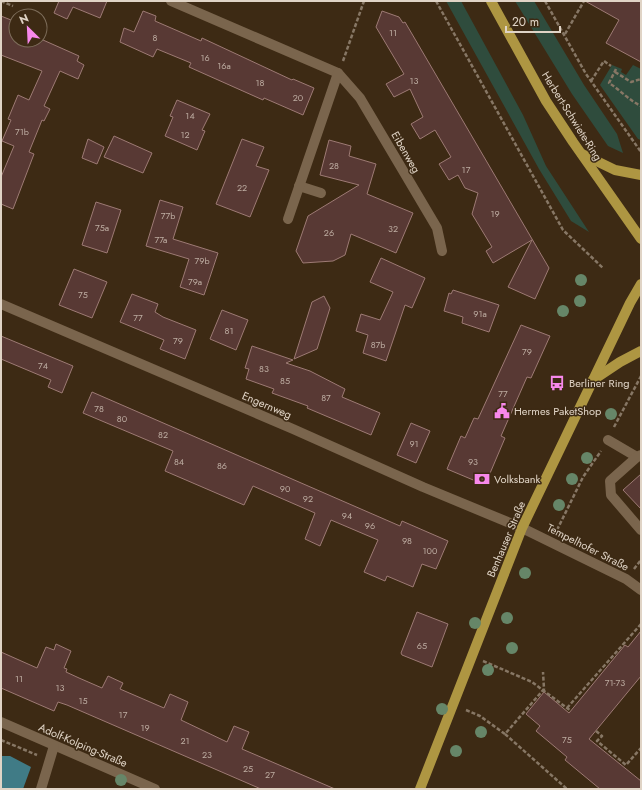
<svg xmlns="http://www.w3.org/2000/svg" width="642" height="790" viewBox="0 0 642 790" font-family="Jost,sans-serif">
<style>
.green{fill:#2f4c3d}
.water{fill:#407b86}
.building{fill:#583934;stroke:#9d7a74}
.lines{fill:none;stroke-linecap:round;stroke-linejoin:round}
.path{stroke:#877765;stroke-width:2.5;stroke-dasharray:4 2;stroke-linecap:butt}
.minor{stroke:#7a654d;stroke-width:10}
.major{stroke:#ae9642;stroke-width:10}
.tree{fill:#668668}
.labels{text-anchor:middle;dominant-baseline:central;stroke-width:3;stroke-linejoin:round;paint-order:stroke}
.number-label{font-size:9px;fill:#beada2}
.street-label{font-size:11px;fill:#e0d4c6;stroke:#3d2a14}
.poi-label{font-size:11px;fill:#e0d4c6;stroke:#3d2a14;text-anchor:start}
</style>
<rect width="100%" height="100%" fill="#3d2a14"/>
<g class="green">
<polygon points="446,1 461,1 523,115 546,166 589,232 571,221 539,169"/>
<polygon points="515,1 534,1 584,85 617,134 623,153 608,146 572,94"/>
<polygon points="612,65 622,69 621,72 626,75 633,65 641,69 641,140 638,139 600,85"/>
</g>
<polygon class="water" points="1,756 10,756 31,767 23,789 1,789"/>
<g class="building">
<polygon points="59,1 107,1 100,18 73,7 67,19 54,13"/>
<polygon points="585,1 641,1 641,62 606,43 619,20"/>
<polygon points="143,11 156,16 155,21 201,41 202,38 292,80 293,79 314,88 303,115 264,98 263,100 189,67 191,63 157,49 153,57 120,42 124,28 134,32"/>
<polygon points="382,11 399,17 403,23 405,22 549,268 535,299 508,287 532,240 493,263 486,251 492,247 472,214 478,193 465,188 458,175 449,180 439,164 451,157 435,130 420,139 411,124 423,117 410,89 394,97 386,84 404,74 376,27"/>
<polygon points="1,16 16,22 16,40 43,40 79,56 77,61 84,65 78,79 60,71 44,106 50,109 44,121 42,120 29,152 34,154 13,209 1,204 1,177 14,146 2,141 11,120 8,119 18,95 29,100 42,71 1,55"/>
<polygon points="177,100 210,114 202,130 205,131 197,150 165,136 173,117 170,116"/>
<polygon points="114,136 152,153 143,173 104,157"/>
<polygon points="88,139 104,147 97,164 82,158"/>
<polygon points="242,139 264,147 256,166 269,170 250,217 216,204"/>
<polygon points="329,140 351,146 349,156 376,164 367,194 413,213 396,253 351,234 345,255 333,261 303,263 296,251 308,216 359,185 320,175"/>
<polygon points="160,200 183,207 173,239 218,253 204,295 180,287 189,259 146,246"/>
<polygon points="96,202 121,210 107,253 82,245"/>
<polygon points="381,258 425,278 412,308 405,305 386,361 363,353 368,335 356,331 361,314 380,320 393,292 370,282"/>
<polygon points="74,269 107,282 92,318 59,305"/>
<polygon points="453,290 499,305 489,332 462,323 463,317 444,311 449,293 451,294"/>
<polygon points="132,294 158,304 155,312 163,317 196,330 185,359 160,349 164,340 120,322"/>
<polygon points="324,296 330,308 317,349 294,359 312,302"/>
<polygon points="222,310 248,320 236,350 210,339"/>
<polygon points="521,325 550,336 531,378 527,377 508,420 501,436 505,438 488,478 478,482 447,469 461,436 465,438 474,418 478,419"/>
<polygon points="1,336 73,366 62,393 48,387 51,380 1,359"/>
<polygon points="252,346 293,360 286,363 310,371 345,389 342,397 380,413 371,435 307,408 308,406 272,393 274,389 246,379 249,369 245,368"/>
<polygon points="92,392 400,526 402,521 448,541 436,569 422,564 413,587 387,576 385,581 364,572 378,540 331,520 320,546 305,539 315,513 253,486 244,505 165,471 173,451 83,413"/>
<polygon points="411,423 430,431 416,463 397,455"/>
<polygon points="641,474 641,509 623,490"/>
<polygon points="417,612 448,624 432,667 402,655 401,653"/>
<polygon points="641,631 641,676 589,739 641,781 641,789 600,789 565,760 567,757 536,731 540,726 526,714 544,692 569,713 625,645 628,647"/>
<polygon points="56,644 71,651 64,668 67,669 66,672 79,678 102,688 108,676 123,683 120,689 164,708 170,694 188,702 181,720 227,742 234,726 249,732 242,749 335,789 261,789 67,705 58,702 54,711 1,688 1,652 37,668 46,647 54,650"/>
</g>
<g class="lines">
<g class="path">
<polyline points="1,1 13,6"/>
<polyline points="436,1 563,230 603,268"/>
<polyline points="545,1 586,74 641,152"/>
<polyline points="565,34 584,1"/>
<polyline points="343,61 364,1"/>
<path d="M616 69 609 83C620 90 630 101 641 106"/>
<polyline points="615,72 631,82 641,79"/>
<polyline points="591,81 604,61 611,66"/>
<polyline points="614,427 641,376"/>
<polyline points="557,530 583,477 601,451"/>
<polyline points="634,569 641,560"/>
<polyline points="483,661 532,682 571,711"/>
<polyline points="567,708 641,624"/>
<polyline points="466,710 480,716 505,734 544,689 543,672"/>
<polyline points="596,731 602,736 597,741 626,765 641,748"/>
<polyline points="505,734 567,789"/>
<polyline points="1,740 37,755"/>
</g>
<g class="minor">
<polyline points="171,1 338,73 360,98 437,228 442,251"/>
<polyline points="299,186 321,193"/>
<polyline points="288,219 338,73"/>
<polyline points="1,304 293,429 423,487 522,528 626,579 641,590"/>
<polyline points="608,440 637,457"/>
<polyline points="641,455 637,457 610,481 611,495 641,530"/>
<polyline points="1,722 155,789"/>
<polyline points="41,789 54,746"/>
</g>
<g class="major">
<polyline points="491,1 546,101 573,142 641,239"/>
<polyline points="582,154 615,170 641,175"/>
<polyline points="593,380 620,362 641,351"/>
<polyline points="420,789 522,528 630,303 641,284"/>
</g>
</g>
<g class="tree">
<circle cx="581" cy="280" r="6"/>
<circle cx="580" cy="301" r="6"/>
<circle cx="563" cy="311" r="6"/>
<circle cx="611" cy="414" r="6"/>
<circle cx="587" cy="458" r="6"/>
<circle cx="572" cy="479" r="6"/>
<circle cx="559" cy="505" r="6"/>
<circle cx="525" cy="573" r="6"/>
<circle cx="507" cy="618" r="6"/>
<circle cx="475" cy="623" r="6"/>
<circle cx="512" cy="648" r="6"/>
<circle cx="488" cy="670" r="6"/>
<circle cx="442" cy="709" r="6"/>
<circle cx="481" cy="732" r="6"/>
<circle cx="456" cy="751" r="6"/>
<circle cx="121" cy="780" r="6"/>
</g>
<defs>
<symbol id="bus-bare" viewBox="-9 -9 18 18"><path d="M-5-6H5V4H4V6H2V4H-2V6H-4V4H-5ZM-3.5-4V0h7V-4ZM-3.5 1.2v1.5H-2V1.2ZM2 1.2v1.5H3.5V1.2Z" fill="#f788eb" stroke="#3d2a14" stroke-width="2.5" paint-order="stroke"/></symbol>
<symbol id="civic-bare" viewBox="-9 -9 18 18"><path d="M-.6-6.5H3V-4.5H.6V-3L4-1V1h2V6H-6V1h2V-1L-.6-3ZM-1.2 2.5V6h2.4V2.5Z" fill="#f788eb" stroke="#3d2a14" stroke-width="2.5" paint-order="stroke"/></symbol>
<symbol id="bank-bare" viewBox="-9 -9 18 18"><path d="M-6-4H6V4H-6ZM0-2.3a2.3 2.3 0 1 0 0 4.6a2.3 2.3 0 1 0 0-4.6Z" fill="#f788eb" stroke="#3d2a14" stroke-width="2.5" paint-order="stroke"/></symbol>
</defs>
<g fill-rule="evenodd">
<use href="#bus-bare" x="546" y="372" width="22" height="22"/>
<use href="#civic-bare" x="491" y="400" width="22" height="22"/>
<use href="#bank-bare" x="471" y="468" width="22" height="22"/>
</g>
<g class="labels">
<g class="number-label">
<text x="393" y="32">11</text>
<text x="155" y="37">8</text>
<text x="205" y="57">16</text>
<text x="224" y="65">16a</text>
<text x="414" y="80">13</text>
<text x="260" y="82">18</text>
<text x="298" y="97">20</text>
<text x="190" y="115">14</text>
<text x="22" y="131">71b</text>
<text x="185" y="134">12</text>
<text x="334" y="165">28</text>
<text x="466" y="169">17</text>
<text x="242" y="187">22</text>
<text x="495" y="213">19</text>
<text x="168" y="215">77b</text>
<text x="102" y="227">75a</text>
<text x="393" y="228">32</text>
<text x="329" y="232">26</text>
<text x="161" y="239">77a</text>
<text x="202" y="260">79b</text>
<text x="195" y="281">79a</text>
<text x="83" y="294">75</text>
<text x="480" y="313">91a</text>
<text x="138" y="317">77</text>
<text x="229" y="330">81</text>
<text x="178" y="340">79</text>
<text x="378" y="344">87b</text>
<text x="527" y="351">79</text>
<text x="43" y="365">74</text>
<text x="264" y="368">83</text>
<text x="285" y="380">85</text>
<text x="503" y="393">77</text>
<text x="326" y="397">87</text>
<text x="99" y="408">78</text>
<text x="122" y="418">80</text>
<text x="163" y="434">82</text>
<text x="414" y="443">91</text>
<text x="179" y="461">84</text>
<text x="473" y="461">93</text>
<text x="222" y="465">86</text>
<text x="285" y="488">90</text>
<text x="308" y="498">92</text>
<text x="347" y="515">94</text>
<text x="370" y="525">96</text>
<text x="407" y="540">98</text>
<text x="430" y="550">100</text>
<text x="422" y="645">65</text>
<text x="19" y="678">11</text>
<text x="615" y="682">71-73</text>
<text x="60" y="687">13</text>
<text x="83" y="700">15</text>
<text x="123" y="714">17</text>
<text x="145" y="727">19</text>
<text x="567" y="739">75</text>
<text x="185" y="740">21</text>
<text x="207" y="754">23</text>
<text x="248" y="768">25</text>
<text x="270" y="774">27</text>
</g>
<g class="street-label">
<text transform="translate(572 116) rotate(58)">Herbert-Schwiete-Ring</text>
<text transform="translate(406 152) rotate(60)">Eibenweg</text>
<text transform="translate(267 405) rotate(23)">Engernweg</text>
<text transform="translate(506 539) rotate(-67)">Benhauser Straße</text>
<text transform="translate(588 547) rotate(27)">Tempelhofer Straße</text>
<text transform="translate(83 745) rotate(23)">Adolf-Kolping-Straße</text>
</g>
<g class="poi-label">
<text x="569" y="383">Berliner Ring</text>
<text x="514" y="411">Hermes PaketShop</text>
<text x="494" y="479">Volksbank</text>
</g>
</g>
<rect width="642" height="790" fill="none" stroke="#e0d4c6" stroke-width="4"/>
<g transform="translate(28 28) rotate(336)"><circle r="19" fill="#3d2a14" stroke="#7e6e5b"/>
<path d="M0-3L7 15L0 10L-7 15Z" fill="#f788eb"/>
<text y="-6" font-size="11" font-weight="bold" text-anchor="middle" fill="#e0d4c6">N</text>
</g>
<path d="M506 26v6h54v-6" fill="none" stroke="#e0d4c6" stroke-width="2"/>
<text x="512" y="26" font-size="12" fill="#e0d4c6" stroke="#3d2a14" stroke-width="3" paint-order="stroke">20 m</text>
</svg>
